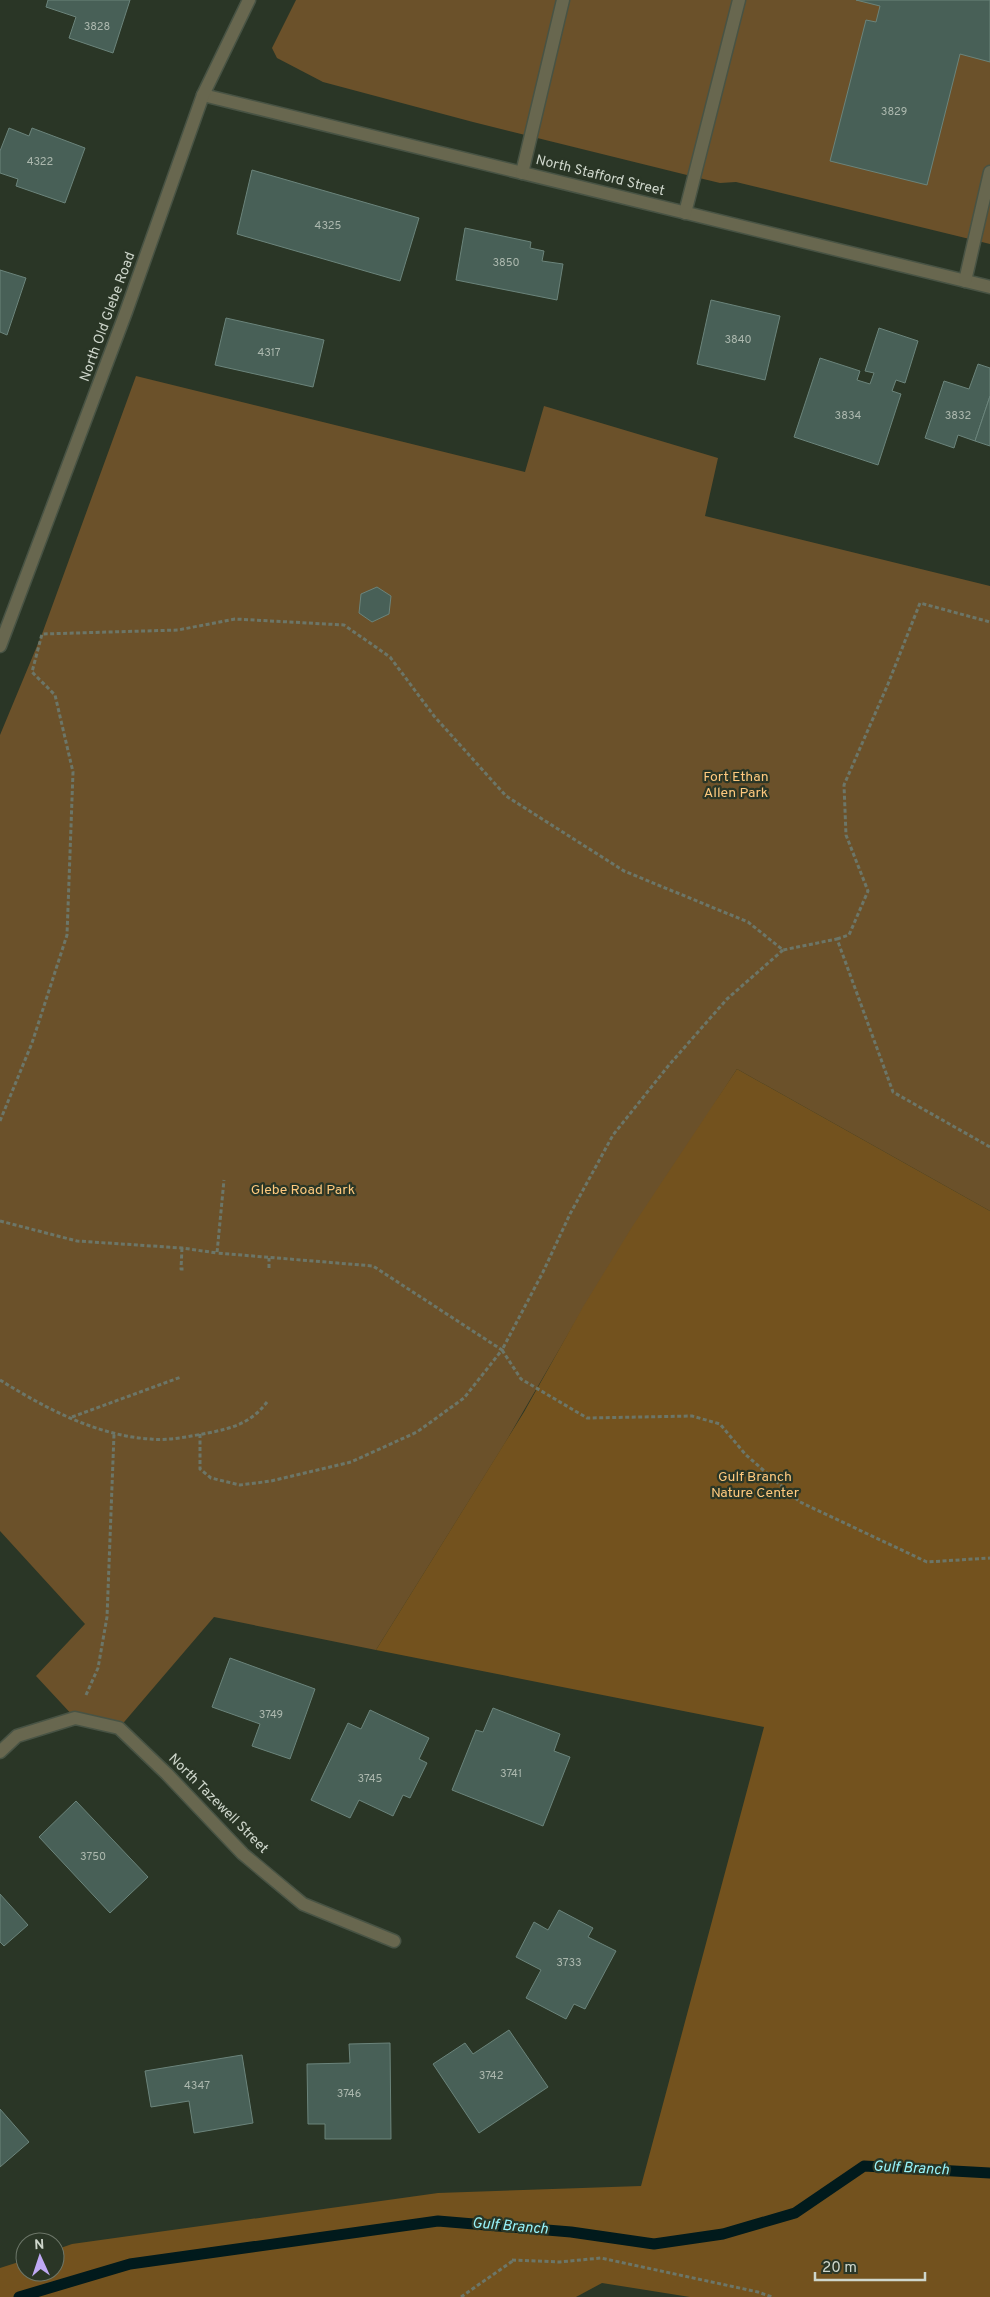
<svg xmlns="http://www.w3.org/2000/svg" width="990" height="2297" viewBox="0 0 990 2297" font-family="Overpass,sans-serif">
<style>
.green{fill:#6b512a}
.forest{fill:#73521e}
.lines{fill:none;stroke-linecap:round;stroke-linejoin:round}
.stream{stroke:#011a1c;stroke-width:11}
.building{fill:#486057;stroke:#6b847b}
.minor-casing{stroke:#485344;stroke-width:15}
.path{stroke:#6c7668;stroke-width:3;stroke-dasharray:4 2.5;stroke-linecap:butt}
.minor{stroke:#68674f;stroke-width:12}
.labels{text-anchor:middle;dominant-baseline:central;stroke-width:4.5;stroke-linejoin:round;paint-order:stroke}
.number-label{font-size:11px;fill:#acb8ae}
.street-label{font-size:14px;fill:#ced6cb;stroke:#2a3626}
.park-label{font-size:14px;fill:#fec97e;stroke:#2a3626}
.water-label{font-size:15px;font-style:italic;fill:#97f4fb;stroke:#2a3626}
</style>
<rect width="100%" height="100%" fill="#2a3626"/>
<g class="green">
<polygon points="296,0 990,0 990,244 736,182 720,183 695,177 473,122 323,82 277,58 272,48"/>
<polygon points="136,376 525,472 544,406 718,458 705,516 990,586 990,1211 737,1069 581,1312 505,1443 376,1650 214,1617 119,1728 75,1718 36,1676 85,1624 0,1531 0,735 42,634"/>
</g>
<polygon class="forest" points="737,1069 990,1211 990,2297 690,2297 602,2283 576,2297 0,2297 0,2268 25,2260 25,2272 55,2272 55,2250 72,2244 438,2193 641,2186 764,1727 376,1650 524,1412 583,1307 632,1227"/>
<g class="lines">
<polyline class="stream" points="19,2297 130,2264 438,2221 571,2232 654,2244 723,2234 795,2213 864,2166 990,2173"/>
</g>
<g class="building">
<polygon points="48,0 130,0 113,53 69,38 76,17 46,7"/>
<polygon points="856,0 990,0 990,62 960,54 927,185 830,161 866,20 876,22 880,6"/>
<polygon points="9,128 29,136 32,128 85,148 65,203 16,186 18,179 0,173 0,151"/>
<polygon points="252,170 419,218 400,281 237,234"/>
<polygon points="465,228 531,242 530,248 544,251 542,261 563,264 557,300 456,280"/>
<polygon points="0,270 26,278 7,335 0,332"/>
<polygon points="711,300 780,316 765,380 697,364"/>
<polygon points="226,318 324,340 313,387 215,365"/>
<polygon points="879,328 918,341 905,383 896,380 892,391 901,394 878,465 794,437 820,358 860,371 857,380 870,384 874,373 865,371"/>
<polygon points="978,364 990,368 990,396 975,441 958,435 954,448 925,438 944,381 969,389"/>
<polygon points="990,396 990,446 975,441"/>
<polygon points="377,587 391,596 389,614 372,622 359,613 361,594"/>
<polygon points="230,1658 315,1689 290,1759 252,1746 260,1724 212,1707"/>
<polygon points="493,1708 560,1734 554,1751 570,1757 543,1826 452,1790 476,1730 483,1732"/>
<polygon points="370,1710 429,1738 419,1759 427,1763 410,1798 403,1795 393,1816 359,1800 350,1818 311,1800 348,1723 361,1729"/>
<polygon points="76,1801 148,1877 110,1913 39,1837"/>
<polygon points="0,1894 28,1925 4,1946 0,1942"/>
<polygon points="559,1910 593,1928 588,1937 616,1951 585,2009 574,2004 566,2019 526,1998 541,1970 516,1957 534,1922 548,1930"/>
<polygon points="509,2030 548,2087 479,2133 433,2064 465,2043 473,2054"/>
<polygon points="390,2043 391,2139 325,2139 325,2124 308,2124 307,2064 350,2063 349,2044"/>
<polygon points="242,2055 253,2123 194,2133 189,2101 151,2107 145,2071"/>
<polygon points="0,2109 29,2142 0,2167"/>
</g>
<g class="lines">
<defs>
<g id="minor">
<polyline points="203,95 990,287"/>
<polyline points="522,173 563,0"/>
<polyline points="685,213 739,0"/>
<polyline points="965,281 990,172"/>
<polyline points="0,646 126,312 203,95 249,0"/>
<polyline points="0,1752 17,1736 75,1718 119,1728 167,1774 243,1854 303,1904 394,1941"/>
</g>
</defs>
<use href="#minor" class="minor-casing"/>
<g class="path">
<polyline points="837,939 849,935 868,891 846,835 844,785 888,684 920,603 990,622"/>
<polyline points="783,950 727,999 669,1065 613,1135 570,1214 543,1272 502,1350 521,1379 587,1418 692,1416 720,1424 746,1455 800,1502 927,1562 990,1558"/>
<polyline points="0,1121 32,1043 67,935 73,772 55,695 32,672 42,634 178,630 235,619 344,625 390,657 434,716 506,796 624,871 748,922 783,950 837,939 893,1092 990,1147"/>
<polyline points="0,1221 77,1241 182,1248 217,1253 224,1180"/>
<polyline points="182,1248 181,1269 186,1269"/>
<polyline points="269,1268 269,1258"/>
<path d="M0 1380C45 1408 97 1436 151 1439 169 1441 191 1436 208 1433 233 1428 251 1423 267 1402"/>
<polyline points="72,1417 181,1377"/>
<polyline points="200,1434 200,1469 211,1478 240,1485 271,1481 351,1462 417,1432 464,1398 502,1350 373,1266 217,1253"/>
<polyline points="86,1695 98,1668 107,1617 114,1434"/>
<polyline points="512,2260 560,2262 601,2258 758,2292 772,2297"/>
<polyline points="461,2297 514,2260"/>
</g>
<use href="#minor" class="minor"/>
</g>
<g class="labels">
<g class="number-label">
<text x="97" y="27">3828</text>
<text x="894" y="112">3829</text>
<text x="40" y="162">4322</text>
<text x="328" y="226">4325</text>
<text x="506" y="263">3850</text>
<text x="738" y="340">3840</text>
<text x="269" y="353">4317</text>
<text x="848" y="416">3834</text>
<text x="958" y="416">3832</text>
<text x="271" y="1715">3749</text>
<text x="511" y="1774">3741</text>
<text x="370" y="1779">3745</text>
<text x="93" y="1857">3750</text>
<text x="569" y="1963">3733</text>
<text x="491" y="2076">3742</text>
<text x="197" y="2086">4347</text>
<text x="349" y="2094">3746</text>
</g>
<g class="street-label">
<text transform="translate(600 176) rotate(14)">North Stafford Street</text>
<text transform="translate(108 317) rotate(-70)">North Old Glebe Road</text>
<text transform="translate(218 1804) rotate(45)">North Tazewell Street</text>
</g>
<g class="park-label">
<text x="736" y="777">Fort Ethan<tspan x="736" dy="16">Allen Park</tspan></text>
<text x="303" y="1190">Glebe Road Park</text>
<text x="755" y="1477">Gulf Branch<tspan x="755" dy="16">Nature Center</tspan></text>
</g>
<g class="water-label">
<text transform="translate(911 2169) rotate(3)">Gulf Branch</text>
<text transform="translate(510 2227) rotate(5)">Gulf Branch</text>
</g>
</g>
<g transform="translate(40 2257) rotate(357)"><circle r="24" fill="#2a3626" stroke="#6c7668"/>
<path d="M0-4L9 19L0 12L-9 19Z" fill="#bfa9f4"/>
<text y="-8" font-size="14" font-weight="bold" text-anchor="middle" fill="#ced6cb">N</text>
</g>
<path d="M815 2272v8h110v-8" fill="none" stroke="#ced6cb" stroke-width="2.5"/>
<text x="822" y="2272" font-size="15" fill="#ced6cb" stroke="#2a3626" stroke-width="4" paint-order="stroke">20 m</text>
</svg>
